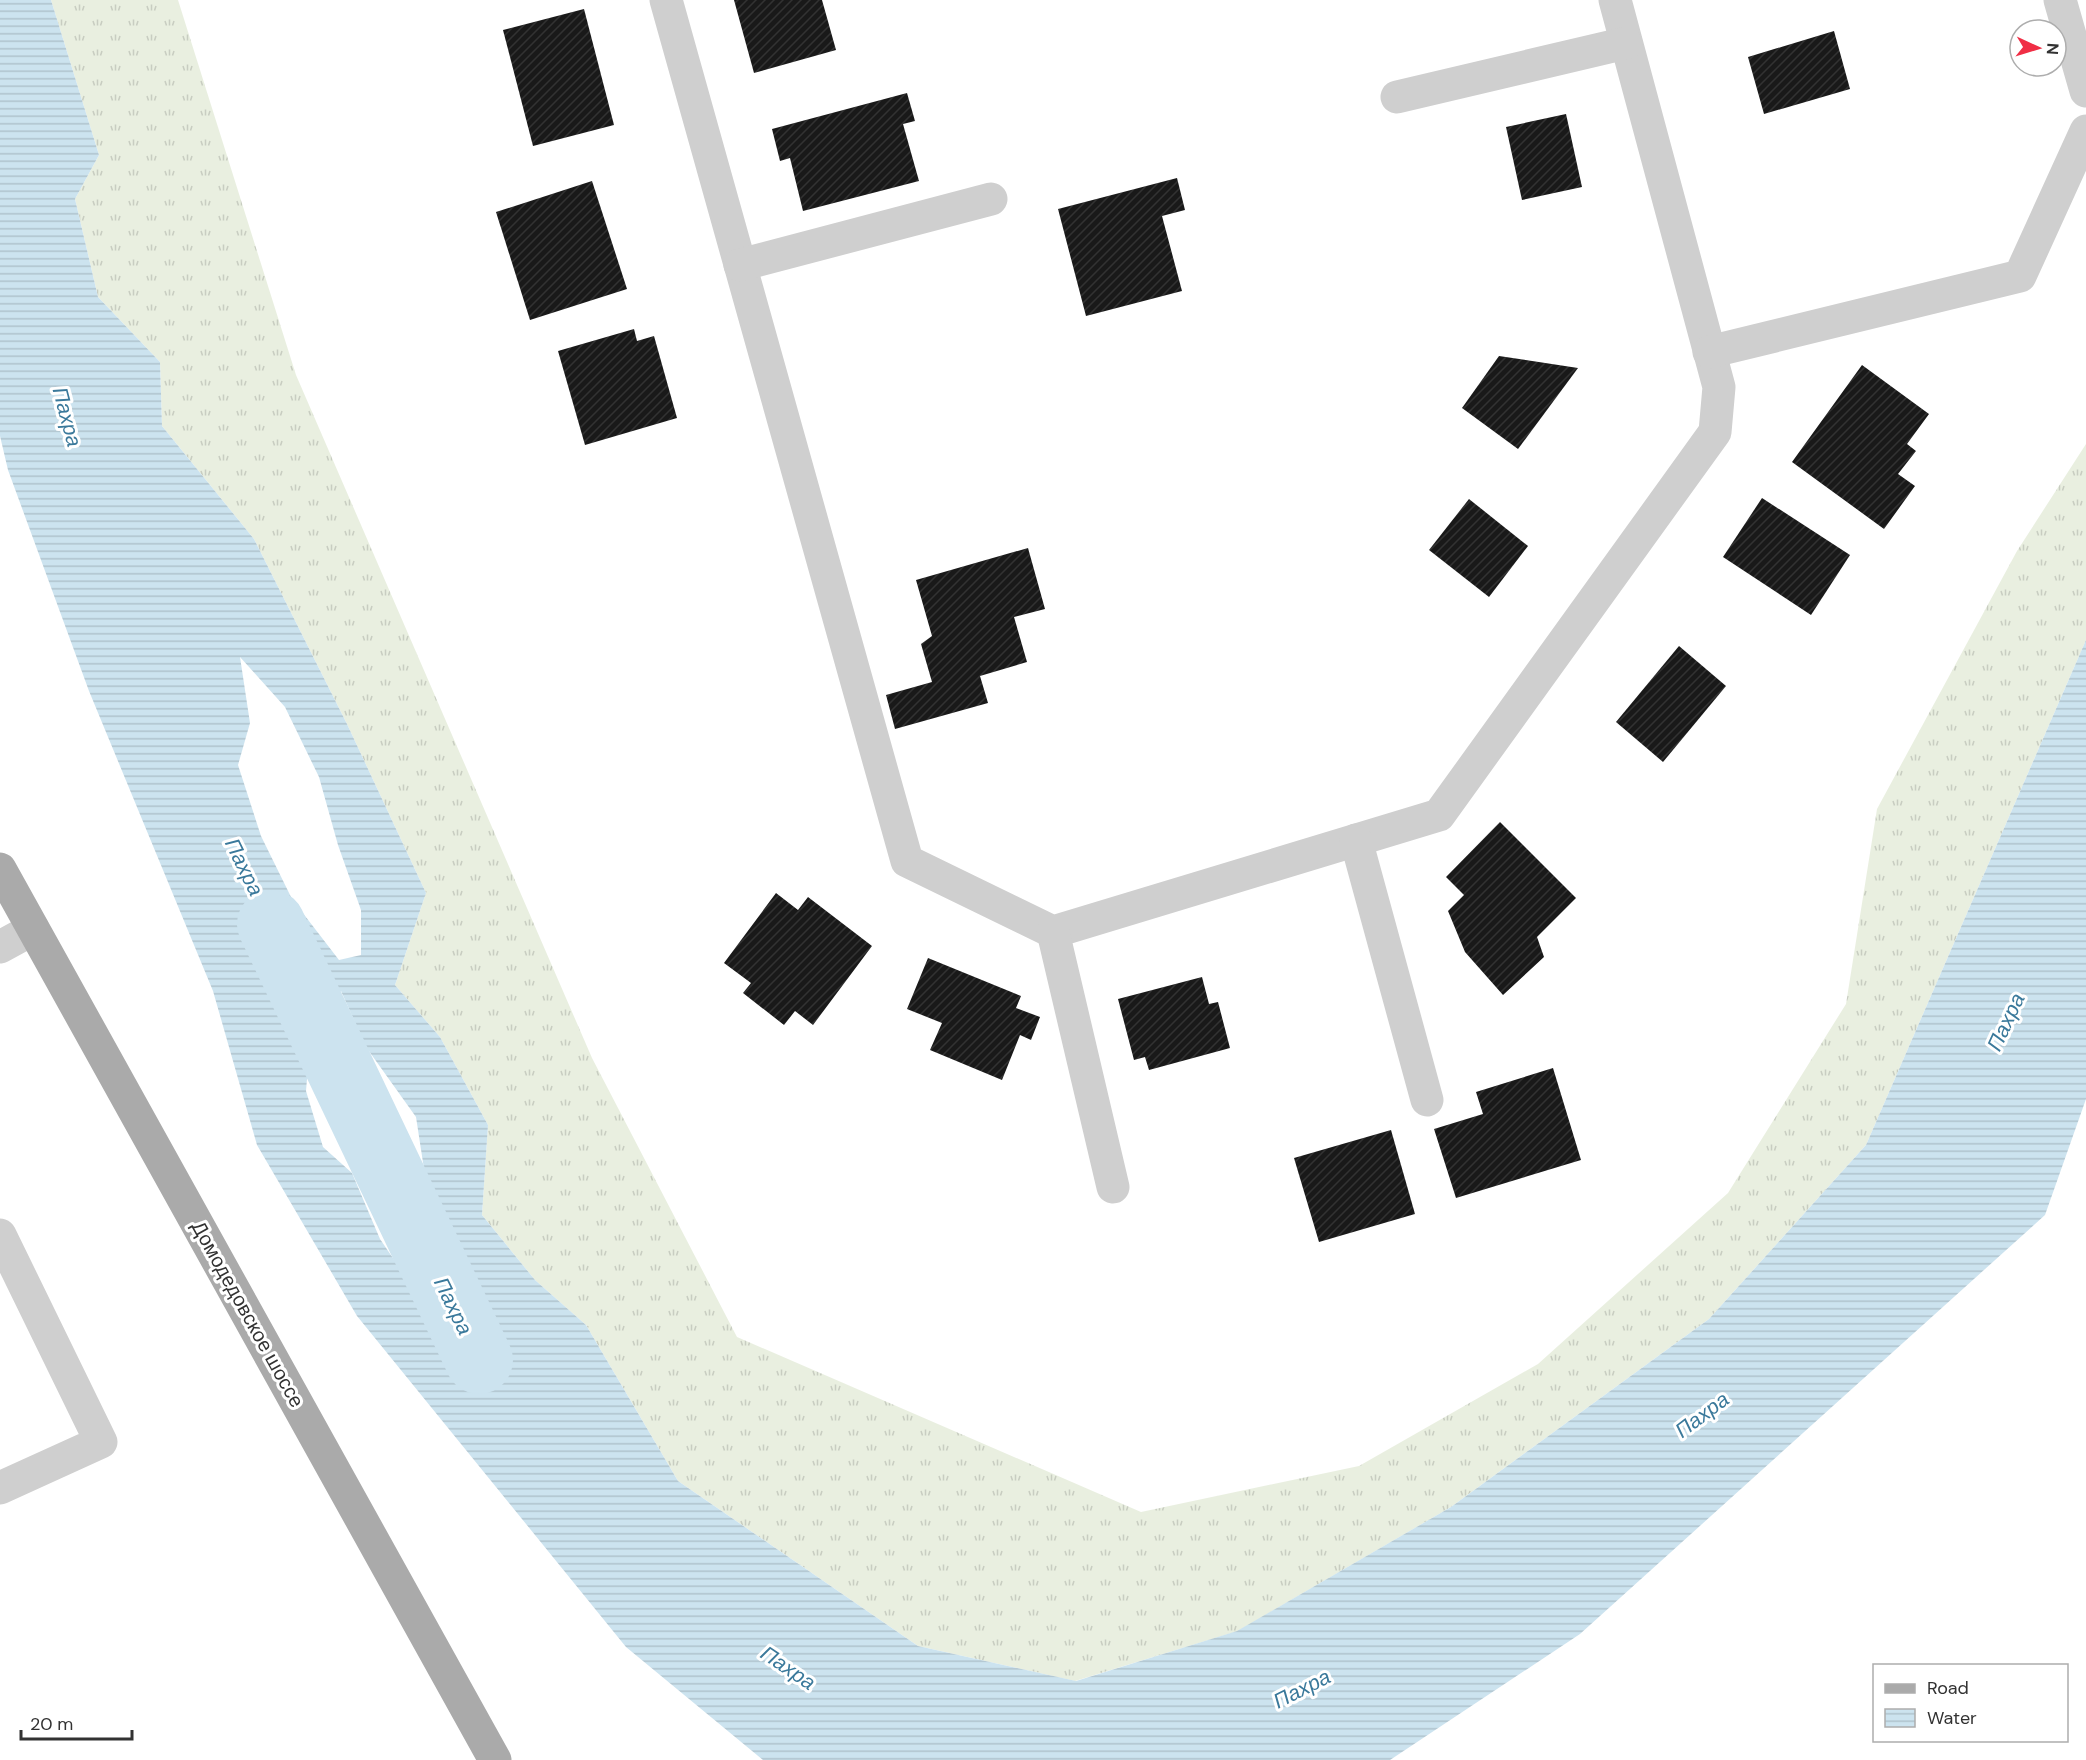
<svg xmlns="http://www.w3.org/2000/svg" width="2086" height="1760" viewBox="0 0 2086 1760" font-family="'DM Sans',sans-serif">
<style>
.grass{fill:url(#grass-tufts)}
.water{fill:url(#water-rules);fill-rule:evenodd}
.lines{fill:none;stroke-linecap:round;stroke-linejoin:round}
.river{stroke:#cce3ef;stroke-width:68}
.building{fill:url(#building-hatch)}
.minor{stroke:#cfcfcf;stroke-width:33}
.major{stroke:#aaa;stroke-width:33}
.labels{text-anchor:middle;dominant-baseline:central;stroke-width:6;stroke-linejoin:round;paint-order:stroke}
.street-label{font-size:20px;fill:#323232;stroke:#fff}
.water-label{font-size:21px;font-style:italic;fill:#3a799b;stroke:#fff}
</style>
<defs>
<pattern id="grass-tufts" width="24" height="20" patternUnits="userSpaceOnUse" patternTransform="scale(1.5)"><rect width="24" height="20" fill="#e9efe0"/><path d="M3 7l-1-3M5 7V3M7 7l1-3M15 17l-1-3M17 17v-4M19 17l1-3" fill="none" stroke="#c8cdc1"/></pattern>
<pattern id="water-rules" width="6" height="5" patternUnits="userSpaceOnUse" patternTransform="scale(1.5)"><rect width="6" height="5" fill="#cce3ef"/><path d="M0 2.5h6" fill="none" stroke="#b0c3cd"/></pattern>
<pattern id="building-hatch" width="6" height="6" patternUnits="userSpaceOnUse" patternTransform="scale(1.5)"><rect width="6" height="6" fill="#191919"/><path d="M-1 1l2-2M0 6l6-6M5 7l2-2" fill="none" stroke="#323232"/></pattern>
</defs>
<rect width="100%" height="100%" fill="#fff"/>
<polygon class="grass" points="51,0 178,0 296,375 592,1058 737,1337 1141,1512 1359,1466 1538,1364 1728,1193 1846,1004 1877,809 2017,551 2086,444 2086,640 1866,1145 1709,1319 1451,1507 1238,1631 1075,1681 918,1646 678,1481 586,1325 535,1280 482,1215 488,1125 440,1037 395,985 426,893 347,724 254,539 162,426 160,362 98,297 75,199 99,155"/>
<path class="water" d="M0 0H51L99 155 75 199 98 297 160 362 162 426 254 539 347 724 426 893 395 985 440 1037 488 1125 482 1215 535 1280 586 1325 678 1481 918 1646 1076 1681 1237 1631 1451 1507 1709 1319 1866 1145 2086 640V1099L2045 1215 1580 1634 1390 1760H763L626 1647 357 1316 257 1145 213 991 89 691 8 470 0 436ZM240 657 285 707 319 777 338 845 361 910V955L339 960 292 899 261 836 238 765 250 723ZM341 991 366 1047 416 1117 424 1169 444 1240 435 1320 380 1239 352 1173 323 1147 306 1091 309 1055 293 1020Z"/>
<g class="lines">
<polyline class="river" points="271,924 479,1360"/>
</g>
<g class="building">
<polygon points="734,0 822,0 836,50 754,73"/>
<polygon points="584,9 614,125 533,146 503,30"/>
<polygon points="1834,31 1850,89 1764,114 1748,57"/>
<polygon points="907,93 915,121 903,124 919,181 803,211 790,158 780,161 772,129"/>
<polygon points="1566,114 1582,187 1522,200 1506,127"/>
<polygon points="1177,178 1185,210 1162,216 1182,291 1086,316 1058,209"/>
<polygon points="592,181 627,289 530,320 496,212"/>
<polygon points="634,329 637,341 654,336 677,418 585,445 558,351"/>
<polygon points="1499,356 1578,368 1518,449 1462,408"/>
<polygon points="1862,365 1929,414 1907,444 1916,451 1898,474 1915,486 1884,529 1792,462"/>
<polygon points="1762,498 1850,555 1811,615 1723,557"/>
<polygon points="1469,499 1528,546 1489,597 1429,550"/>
<polygon points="1028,548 1045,609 1014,617 1027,662 980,676 988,703 895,729 886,695 932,682 921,644 932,636 916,580"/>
<polygon points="1679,646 1726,686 1663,762 1616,722"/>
<polygon points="1500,822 1576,898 1537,937 1544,957 1503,995 1465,952 1448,911 1464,895 1446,877"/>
<polygon points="776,893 798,910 808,897 872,946 813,1025 795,1011 784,1025 743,993 751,983 724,963"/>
<polygon points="928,958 1021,996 1016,1008 1040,1017 1031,1040 1020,1035 1002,1080 930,1050 942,1023 907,1009"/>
<polygon points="1202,977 1209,1004 1218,1002 1230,1048 1149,1070 1145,1057 1134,1060 1118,999"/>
<polygon points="1553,1068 1581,1160 1456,1198 1434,1129 1483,1114 1476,1092"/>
<polygon points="1391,1130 1415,1214 1319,1242 1294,1158"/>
</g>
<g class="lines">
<g class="minor">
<polyline points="666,0 907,861 1053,932 1439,815 1715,432 1719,387 1615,0"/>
<polyline points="2060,0 2086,91"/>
<polyline points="1397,97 1626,43"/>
<polyline points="740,265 991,199"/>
<polyline points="1709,352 2020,276 2086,131"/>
<polyline points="1356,840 1427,1100"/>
<polyline points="1053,932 1113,1187"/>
<polyline points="0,947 33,929"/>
<polyline points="0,1235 101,1442 0,1488"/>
</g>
<polyline class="major" points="0,869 495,1760"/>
</g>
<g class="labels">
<g class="street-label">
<text transform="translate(248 1314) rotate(61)">Домодедовское шоссе</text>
</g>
<g class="water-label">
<text transform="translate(67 417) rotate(75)">Пахра</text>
<text transform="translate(244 867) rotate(64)">Пахра</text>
<text transform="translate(2006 1022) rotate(-65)">Пахра</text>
<text transform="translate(453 1306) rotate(64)">Пахра</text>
<text transform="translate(1702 1415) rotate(-37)">Пахра</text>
<text transform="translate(788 1668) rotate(34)">Пахра</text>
<text transform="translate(1302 1689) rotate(-27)">Пахра</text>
</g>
</g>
<rect x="1873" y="1664" width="195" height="78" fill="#ffffff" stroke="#adadad" stroke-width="1.5"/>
<rect x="1885" y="1684" width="30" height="9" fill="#aaaaaa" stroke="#adadad" stroke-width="1.5"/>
<text x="1927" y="1694" font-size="18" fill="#323232">Road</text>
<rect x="1885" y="1709" width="30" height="18" fill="url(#water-rules)" stroke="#adadad" stroke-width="1.5"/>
<text x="1927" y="1724" font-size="18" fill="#323232">Water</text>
<g transform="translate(2038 48) rotate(94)"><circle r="28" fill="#ffffff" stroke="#adadad" stroke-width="1.5"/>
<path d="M0-4.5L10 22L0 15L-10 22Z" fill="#f02e45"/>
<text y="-9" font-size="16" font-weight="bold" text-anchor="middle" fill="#323232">N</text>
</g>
<path d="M21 1730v9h111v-9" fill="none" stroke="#323232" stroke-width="3"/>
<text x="30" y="1730" font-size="18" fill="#323232" stroke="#ffffff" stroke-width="4.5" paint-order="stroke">20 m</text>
</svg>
